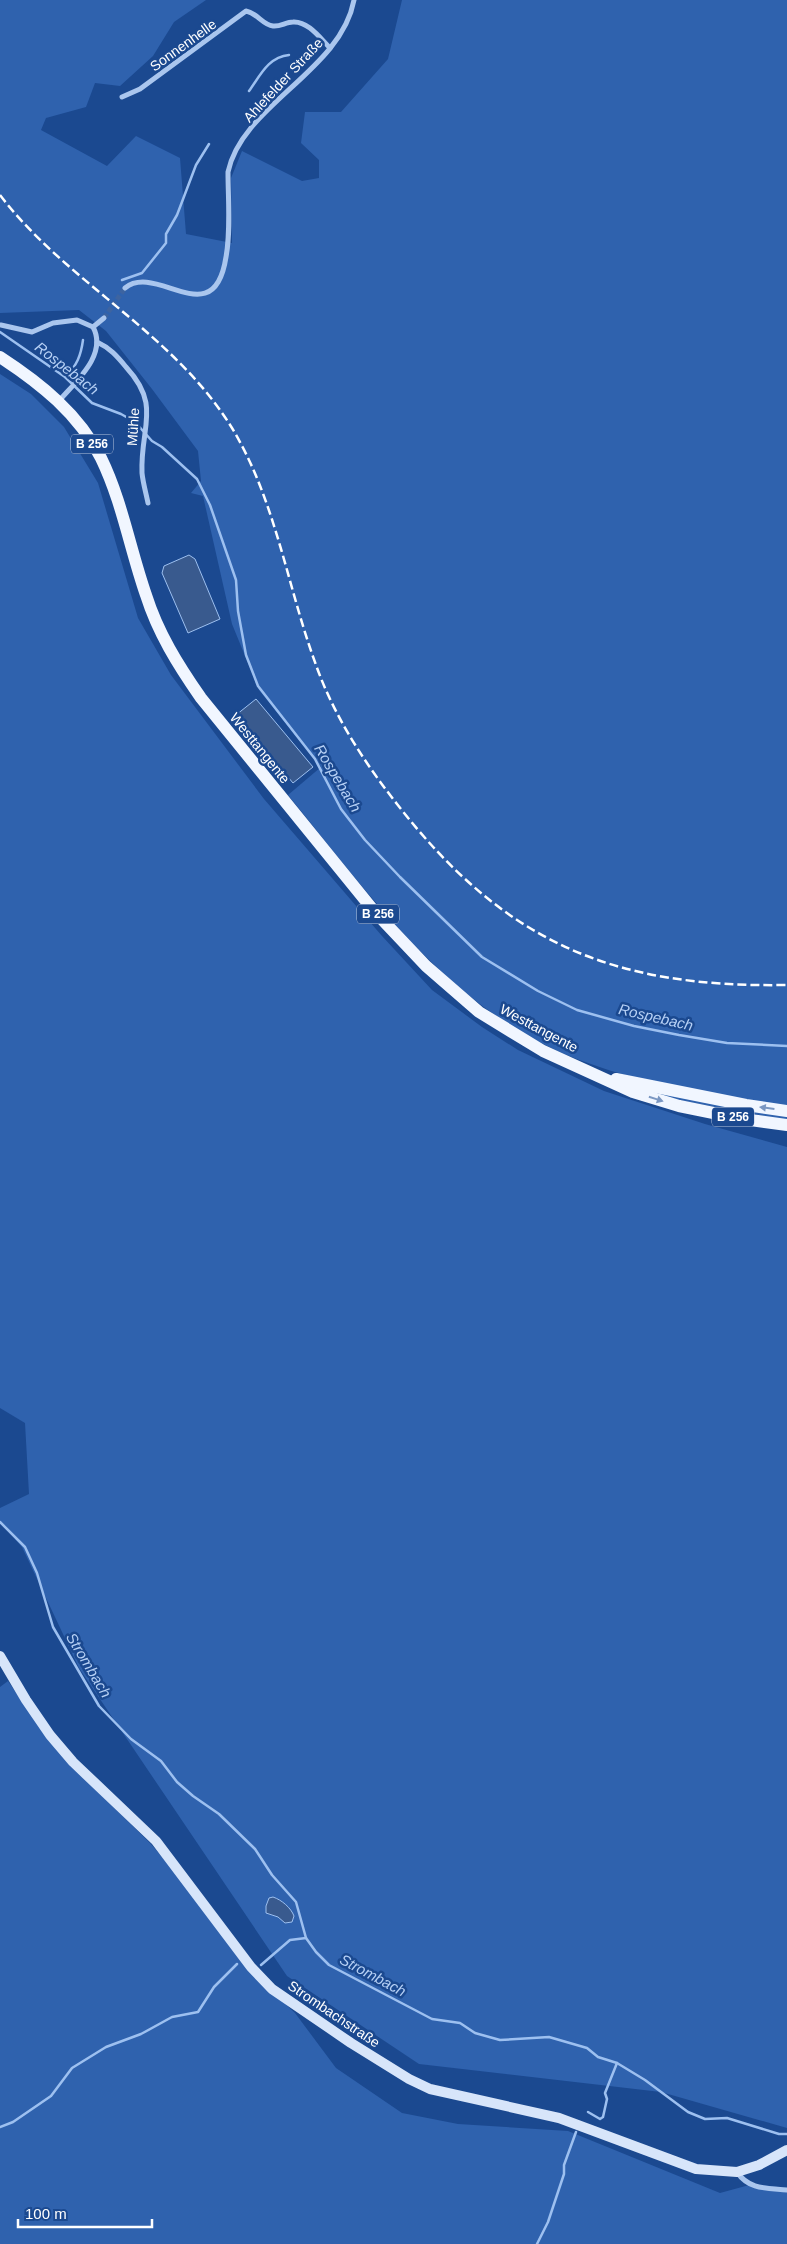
<svg xmlns="http://www.w3.org/2000/svg" width="787" height="2244" viewBox="0 0 787 2244" font-family="Arial,sans-serif">
<style>
.green{fill:#2f62ae}
.water{fill:#395a8e;stroke:#9dc0f0}
.lines{fill:none;stroke-linecap:round;stroke-linejoin:round}
.stream{stroke:#9dc0f0;stroke-width:2.5}
.minor-tunnel{stroke:#3d64a1;stroke-width:5;stroke-dasharray:5 2.5;stroke-linecap:butt}
.minor{stroke:#aac6ee;stroke-width:5}
.secondary{stroke:#d7e5fa;stroke-width:10}
.primary{stroke:#f1f6ff;stroke-width:12}
.rail{stroke:#fff;stroke-width:2.5;stroke-dasharray:9 4;stroke-linecap:butt}
.oneway{fill:#7b97c2}
.labels{text-anchor:middle;dominant-baseline:central;stroke-width:5;stroke-linejoin:round;paint-order:stroke}
.shield{fill:#1b4990;stroke:#bbc8de;stroke-width:1}
.shield-label{font-size:12px;font-weight:bold;fill:#fff}
.street-label{font-size:14px;fill:#fff;stroke:#1b4990}
.water-label{font-size:15px;font-style:italic;fill:#b6d0f5;stroke:#1b4990}
</style>
<rect width="100%" height="100%" fill="#1b4990"/>
<g class="green">
<path d="M0 0H206L174 22 153 56 120 86 95 83 86 107 46 118 41 130 107 166 136 136 180 158 186 234 232 243 231 178 242 151 302 181 319 178V160L301 143 305 112H341L388 59 402 0H787V1106C721 1096 651 1086 588 1063 455 1017 373 899 288 795L321 767 259 690 232 624 203 496 191 493 201 481 198 451 152 389 106 331 79 310 0 313Z"/>
<polygon points="0,374 31,394 64,427 98,483 138,618 171,675 264,799 382,936 432,990 482,1027 518,1050 604,1091 705,1124 787,1147 787,2128 661,2092 419,2064 287,1976 79,1668 22,1547 0,1522 0,1508 29,1494 25,1423 0,1408"/>
<polygon points="629,1084 787,1116 787,1120 677,1100"/>
<polygon points="8,1681 47,1738 97,1791 150,1843 183,1881 247,1968 295,2013 336,2068 402,2113 458,2124 568,2131 720,2193 753,2184 787,2188 787,2244 0,2244 0,1687"/>
</g>
<g class="water">
<polygon points="189,555 195,559 220,619 188,633 162,573 164,566"/>
<polygon points="256,699 313,767 293,783 236,715"/>
<path d="M273 1897C282 1900 291 1908 294 1916L292 1922 285 1923 278 1917 266 1913V1906L269 1898Z"/>
</g>
<g class="lines">
<g class="stream">
<path d="M249 91C260 76 268 57 289 55"/>
<polyline points="122,280 142,273 166,243 166,234 177,215 196,165 209,144"/>
<polyline points="0,332 65,377 92,403 121,414 135,422 152,441 162,447 197,479 210,505 236,580 238,611 246,655 258,686 315,759 341,809 365,840 400,877 482,957 538,991 577,1010 634,1026 679,1035 727,1043 787,1046"/>
<path d="M65 377C77 366 81 355 83 340"/>
<polyline points="0,1522 25,1547 37,1573 53,1627 99,1706 131,1739 161,1761 177,1782 193,1796 219,1814 255,1849 272,1875 296,1902 306,1938 316,1952 329,1965 432,2019 460,2023 475,2033 500,2040 549,2037 587,2048 598,2057 617,2063 645,2080 688,2112 705,2119 727,2118 779,2134 787,2134"/>
<polyline points="261,1965 290,1940 306,1938"/>
<polyline points="588,2112 600,2119 603,2117 607,2099 605,2093 617,2063"/>
<polyline points="0,2127 13,2122 51,2096 72,2068 106,2047 141,2034 172,2017 198,2012 214,1987 237,1964"/>
<polyline points="537,2244 548,2222 564,2174 564,2165 576,2132"/>
</g>
<polyline class="minor-tunnel" points="104,318 125,288"/>
<g class="minor">
<path d="M122 97 140 89 246 11C257 13 263 25 273 26 280 27 286 22 293 22 308 21 320 38 330 48"/>
<path d="M125 288C157 262 214 335 226 257 231 230 228 199 228 172 242 105 341 71 354 0"/>
<path d="M1 325 32 332 53 323 77 320 93 327C108 355 75 382 59 401"/>
<polyline points="93,327 104,318"/>
<path d="M97 342C110 348 117 356 126 367 162 406 140 427 142 473 143 483 146 493 148 503"/>
<path d="M737 2172C749 2190 767 2188 787 2190"/>
</g>
<polyline class="secondary" points="0,1656 26,1700 50,1735 73,1762 156,1841 251,1967 272,1989 351,2043 409,2079 430,2089 559,2118 696,2169 737,2172 759,2165 787,2150"/>
<g class="primary">
<path d="M0 357C40 383 79 414 101 458 122 501 130 549 146 595 158 633 178 665 201 698L374 911 426 966 479 1012 543 1051 633 1092 679 1106 743 1119 787 1125"/>
<polyline points="616,1079 746,1105 787,1111"/>
</g>
<path class="rail" d="M0 195C67 283 173 332 232 428 276 501 287 586 316 665 334 716 364 762 397 804 505 943 613 988 787 985"/>
</g>
<defs><path id="oneway-solid" d="M-6-.8H1V-3.2L6.5 0L1 3.2V.8H-6Z" transform="scale(1.25)"/></defs>
<g class="oneway">
<use href="#oneway-solid" transform="translate(656 1099) rotate(18)"/>
<use href="#oneway-solid" transform="translate(767 1108) rotate(-173)"/>
</g>
<g class="labels">
<g class="shield">
<rect x="71" y="434.5" width="42" height="19" rx="4"/>
<rect x="357" y="904.5" width="42" height="19" rx="4"/>
<rect x="712" y="1107.5" width="42" height="19" rx="4"/>
</g>
<g class="shield-label">
<text x="92" y="444">B 256</text>
<text x="378" y="914">B 256</text>
<text x="733" y="1117">B 256</text>
</g>
<g class="street-label">
<text transform="translate(183 45) rotate(-36)">Sonnenhelle</text>
<text transform="translate(283 80) rotate(-47)">Ahlefelder Straße</text>
<text transform="translate(133 427) rotate(-86)">Mühle</text>
<text transform="translate(260 748) rotate(51)">Westtangente</text>
<text transform="translate(539 1028) rotate(28)">Westtangente</text>
<text transform="translate(334 2014) rotate(34)">Strombachstraße</text>
</g>
<g class="water-label">
<text transform="translate(67 368) rotate(38)">Rospebach</text>
<text transform="translate(338 778) rotate(59)">Rospebach</text>
<text transform="translate(656 1017) rotate(13)">Rospebach</text>
<text transform="translate(89 1665) rotate(59)">Strombach</text>
<text transform="translate(373 1975) rotate(28)">Strombach</text>
</g>
</g>
<path d="M18 2219v8h134v-8" fill="none" stroke="#ffffff" stroke-width="2.5"/>
<text x="25" y="2219" font-size="15" fill="#ffffff" stroke="#1b4990" stroke-width="4" paint-order="stroke">100 m</text>
</svg>
